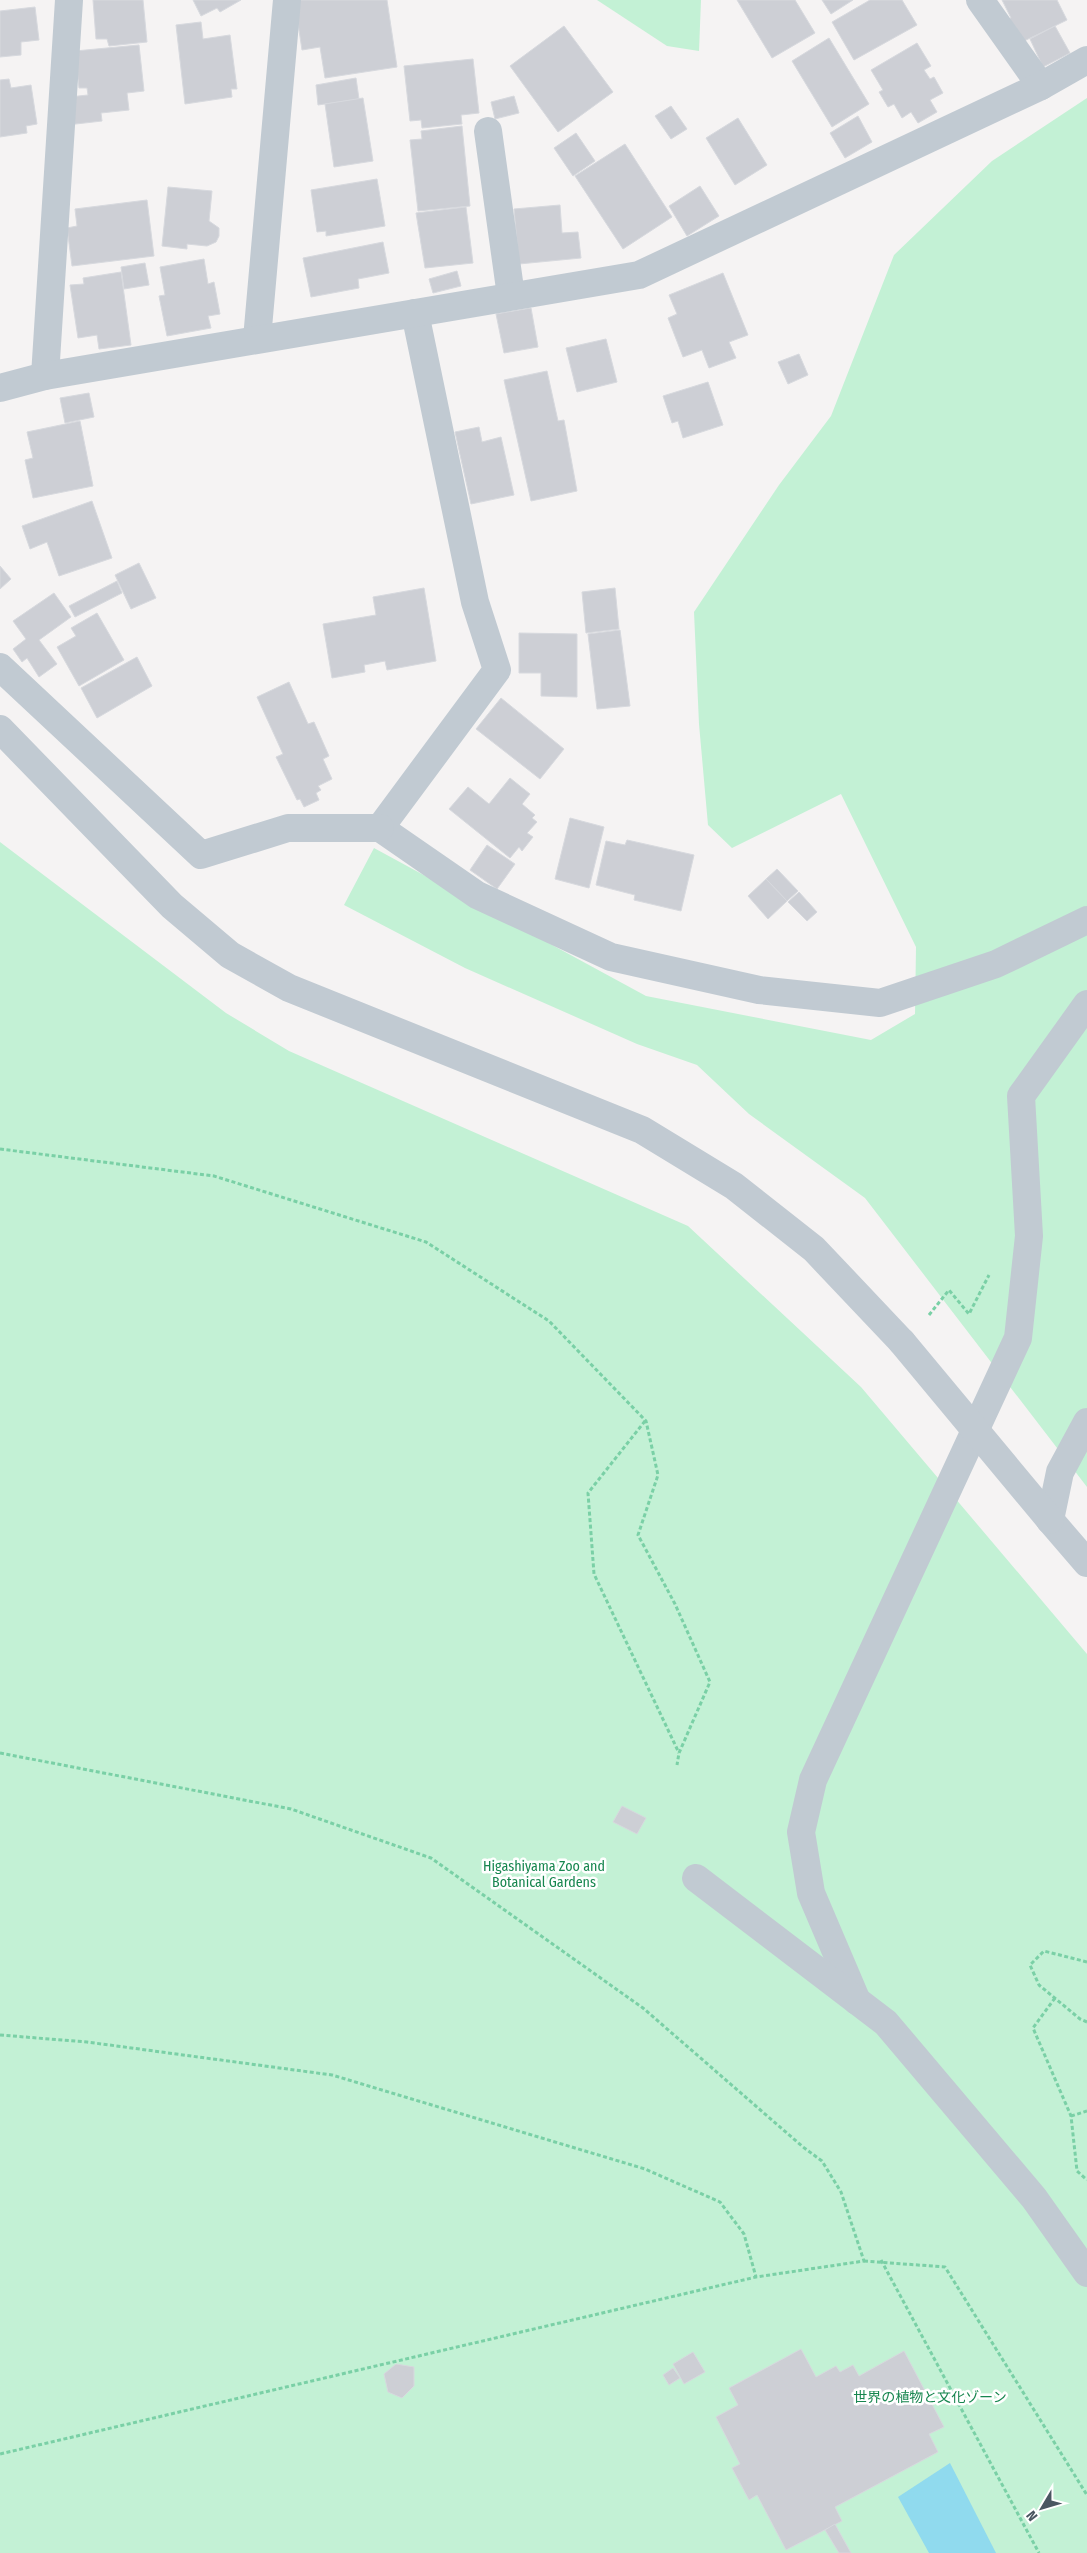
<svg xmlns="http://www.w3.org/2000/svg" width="1087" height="2553" viewBox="0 0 1087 2553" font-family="'Fira Sans Condensed','Noto Sans JP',sans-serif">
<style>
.green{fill:#c3f1d5}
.water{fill:#90daee}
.building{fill:#cdcfd5;stroke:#d7d9de}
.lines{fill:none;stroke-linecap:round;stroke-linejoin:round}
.path{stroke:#7ad0a6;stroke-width:3;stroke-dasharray:4 2.5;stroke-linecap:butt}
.minor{stroke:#c1cad2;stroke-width:28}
.tertiary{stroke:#c1cad2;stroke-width:28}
.tertiary-bridge{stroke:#c1cad2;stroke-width:28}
.labels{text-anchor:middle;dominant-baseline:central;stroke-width:5;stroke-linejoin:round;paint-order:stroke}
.park-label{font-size:14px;fill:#17864f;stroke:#fff}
</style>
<rect width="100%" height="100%" fill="#f5f3f3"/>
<g class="green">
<polygon points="597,0 701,0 699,51 667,46"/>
<polygon points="1087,98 1087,1487 865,1198 749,1114 697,1065 637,1044 465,968 344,905 374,848 646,996 871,1040 915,1014 916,947 841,794 732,848 708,825 699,724 694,612 779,485 831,416 894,255 992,161"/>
<polygon points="0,842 226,1013 289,1051 688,1226 861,1387 1087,1654 1087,2553 0,2553"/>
</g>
<polygon class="water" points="950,2463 996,2553 929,2553 898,2497"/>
<g class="building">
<polygon points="93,0 143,0 147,42 109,46 107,39 96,39"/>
<polygon points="193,0 241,0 220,12 217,8 201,16"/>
<polygon points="299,0 387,0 397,67 325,78 320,47 302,50 297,17"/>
<polygon points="737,0 795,0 815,33 772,58"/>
<polygon points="822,0 853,0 831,14"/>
<polygon points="870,0 902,0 917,25 854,60 832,22"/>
<polygon points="1002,0 1057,0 1067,20 1020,43 1008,19 1011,18"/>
<polygon points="35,7 39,40 21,42 21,55 0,57 0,11"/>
<polygon points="201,22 203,39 230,35 237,89 231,89 232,97 185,104 176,25"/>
<polygon points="564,26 613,92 558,132 510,66"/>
<polygon points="1055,26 1070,53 1043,67 1030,39"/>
<polygon points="829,38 869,104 832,127 792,61"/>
<polygon points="917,43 931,66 924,70 930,79 934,77 943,93 930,100 937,112 918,123 911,112 902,118 894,104 888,107 879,92 883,90 871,70"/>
<polygon points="139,45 144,91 127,93 129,110 101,113 102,121 67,125 69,97 88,95 87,88 79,88 75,51"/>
<polygon points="473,59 479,113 461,115 462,124 422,128 421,120 410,121 404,66"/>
<polygon points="356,78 359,99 318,105 316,85"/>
<polygon points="9,79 11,88 31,85 37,124 26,126 27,133 0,137 0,80"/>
<polygon points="514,96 519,113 495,119 491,102"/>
<polygon points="363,98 373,161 334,167 325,104"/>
<polygon points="671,106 687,129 671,139 655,116"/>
<polygon points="858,116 872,142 845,158 830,133"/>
<polygon points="738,118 767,165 735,185 706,138"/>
<polygon points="462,126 470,206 418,211 410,140 422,139 421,131"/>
<polygon points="576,133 595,161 573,176 554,148"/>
<polygon points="625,144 672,217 623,249 575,176"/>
<polygon points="377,179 385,226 326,236 326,231 317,232 311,190"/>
<polygon points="700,186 719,216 687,236 669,206"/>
<polygon points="168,187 212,191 209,221 219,228 219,236 216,242 207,246 187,244 187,249 162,246"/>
<polygon points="147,200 154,256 72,266 67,228 77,226 75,209"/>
<polygon points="560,205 562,233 578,232 581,258 519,264 514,209"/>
<polygon points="466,207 473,263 425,268 416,213"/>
<polygon points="383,242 389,273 358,279 359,288 311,297 303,258"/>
<polygon points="204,259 208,284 214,282 220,314 208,316 211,328 167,336 159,296 165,295 160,267"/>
<polygon points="145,263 149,285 124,289 121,267"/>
<polygon points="457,271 461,286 433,293 429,279"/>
<polygon points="121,272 131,345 99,349 97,335 78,338 70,285 84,284 83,278"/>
<polygon points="723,273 748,335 729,342 736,358 709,368 702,350 683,357 668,318 677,314 669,295"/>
<polygon points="531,308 538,347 504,353 496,314"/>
<polygon points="606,339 617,382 577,392 566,348"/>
<polygon points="799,354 808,375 788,384 778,362"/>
<polygon points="547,371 558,421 564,420 577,491 531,501 504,380"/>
<polygon points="708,382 723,425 683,438 678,421 672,423 663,396"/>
<polygon points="89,393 94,417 65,423 60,398"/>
<polygon points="80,421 93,486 33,498 25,460 33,458 27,432"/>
<polygon points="479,427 482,442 501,437 514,495 471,504 455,432"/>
<polygon points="92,501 112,558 59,576 47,542 30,549 22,526"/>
<polygon points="139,563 156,598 131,609 115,575"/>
<polygon points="0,566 11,579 0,589"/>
<polygon points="117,581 122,593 75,617 69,606"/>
<polygon points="424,588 436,661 387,670 385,661 364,665 365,672 332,678 323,624 376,615 373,597"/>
<polygon points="615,588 619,629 586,633 582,592"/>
<polygon points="54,593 71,617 39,640 57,664 39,677 27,658 22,662 13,649 26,639 13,621"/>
<polygon points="97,613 124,660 79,686 57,647 76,636 71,628"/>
<polygon points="620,630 630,706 597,709 588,634"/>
<polygon points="519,633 577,634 577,697 541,696 541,673 519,673"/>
<polygon points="137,657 152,686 97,718 81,688"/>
<polygon points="289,682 308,724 314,722 329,756 323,759 332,779 318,786 321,790 316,793 319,800 304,807 300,799 297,800 276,757 283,754 257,697"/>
<polygon points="501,698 564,749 540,779 476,729"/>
<polygon points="510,778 530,794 522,804 535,815 532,818 537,822 527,833 533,837 522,851 519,847 510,858 449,809 468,787 489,804"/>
<polygon points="570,818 604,827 589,888 555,879"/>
<polygon points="627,840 694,855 681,911 634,900 635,895 596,885 606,841 625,845"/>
<polygon points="487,845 515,864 497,889 470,870"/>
<polygon points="777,869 798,891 787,901 766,879"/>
<polygon points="766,879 787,901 768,919 748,896"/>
<polygon points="799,892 817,912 807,921 788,902"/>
<polygon points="622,1806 646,1818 637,1834 613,1822"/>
<polygon points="801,2349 816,2377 836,2366 840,2372 853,2365 859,2376 904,2351 944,2427 929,2434 938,2452 835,2507 842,2521 786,2550 757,2495 749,2500 732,2468 740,2464 716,2417 738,2405 729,2388"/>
<polygon points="693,2352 705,2372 684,2384 673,2364"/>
<polygon points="396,2364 414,2367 414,2386 402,2398 388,2392 384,2374"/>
<polygon points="673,2368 680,2378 669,2385 663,2375"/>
<polygon points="835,2524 851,2553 839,2553 825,2530"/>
</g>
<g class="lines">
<g class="path">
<polyline points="0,1149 214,1176 426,1242 549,1321 646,1421 658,1475 638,1535 675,1604 710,1682 679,1753 677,1765"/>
<polyline points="929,1315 949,1290 969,1314 989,1275"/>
<polyline points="645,1421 588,1493 594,1574 679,1753"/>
<polyline points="0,1753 291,1809 431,1858 643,2008 803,2147 822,2161 841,2192 864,2261 756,2277 0,2454"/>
<polyline points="1087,1962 1044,1951 1030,1965 1039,1985 1080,2019 1087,2022"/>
<polyline points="1055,1998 1033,2028 1071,2116 1077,2171 1087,2180"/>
<polyline points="0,2035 87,2042 332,2075 645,2169 720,2202 744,2234 756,2277"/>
<polyline points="1071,2116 1087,2111"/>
<polyline points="881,2260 1039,2553"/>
<polyline points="864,2261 945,2267 1087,2495"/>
</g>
<g class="minor">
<polyline points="980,0 1041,86"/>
<polyline points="488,131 511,296"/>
<polyline points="415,313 475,602 497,670 380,828 477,895 611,957 759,990 880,1003 996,964 1087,920"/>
<polyline points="257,339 287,0"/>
<polyline points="45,376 69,0"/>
<polyline points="0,388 45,376 639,275 1041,86 1087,60"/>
<polyline points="0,667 201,855 288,828 380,828"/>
<polyline points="1050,1520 1060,1472 1087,1422"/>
<polyline points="857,2001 811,1893 801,1832 813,1780 1018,1338 1029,1236 1021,1096 1087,1004"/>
</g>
<g class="tertiary">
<polyline points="0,729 172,906 230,955 289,988 642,1130 734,1186 814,1249 902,1342"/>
<polyline points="1050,1520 1087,1563"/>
<polyline points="696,1878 886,2023 1034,2198 1087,2273"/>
</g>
<polyline class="tertiary-bridge" points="902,1342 1050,1520"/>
</g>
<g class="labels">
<g class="park-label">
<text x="544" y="1866">Higashiyama Zoo and<tspan x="544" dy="16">Botanical Gardens</tspan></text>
<text x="930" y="2397">世界の植物と文化ゾーン</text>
</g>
</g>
<g transform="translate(1042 2508) rotate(232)" stroke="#ffffff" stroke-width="4" paint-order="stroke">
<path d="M0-4L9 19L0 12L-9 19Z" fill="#4a5661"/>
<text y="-8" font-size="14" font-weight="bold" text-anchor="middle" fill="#4a5661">N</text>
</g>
</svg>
